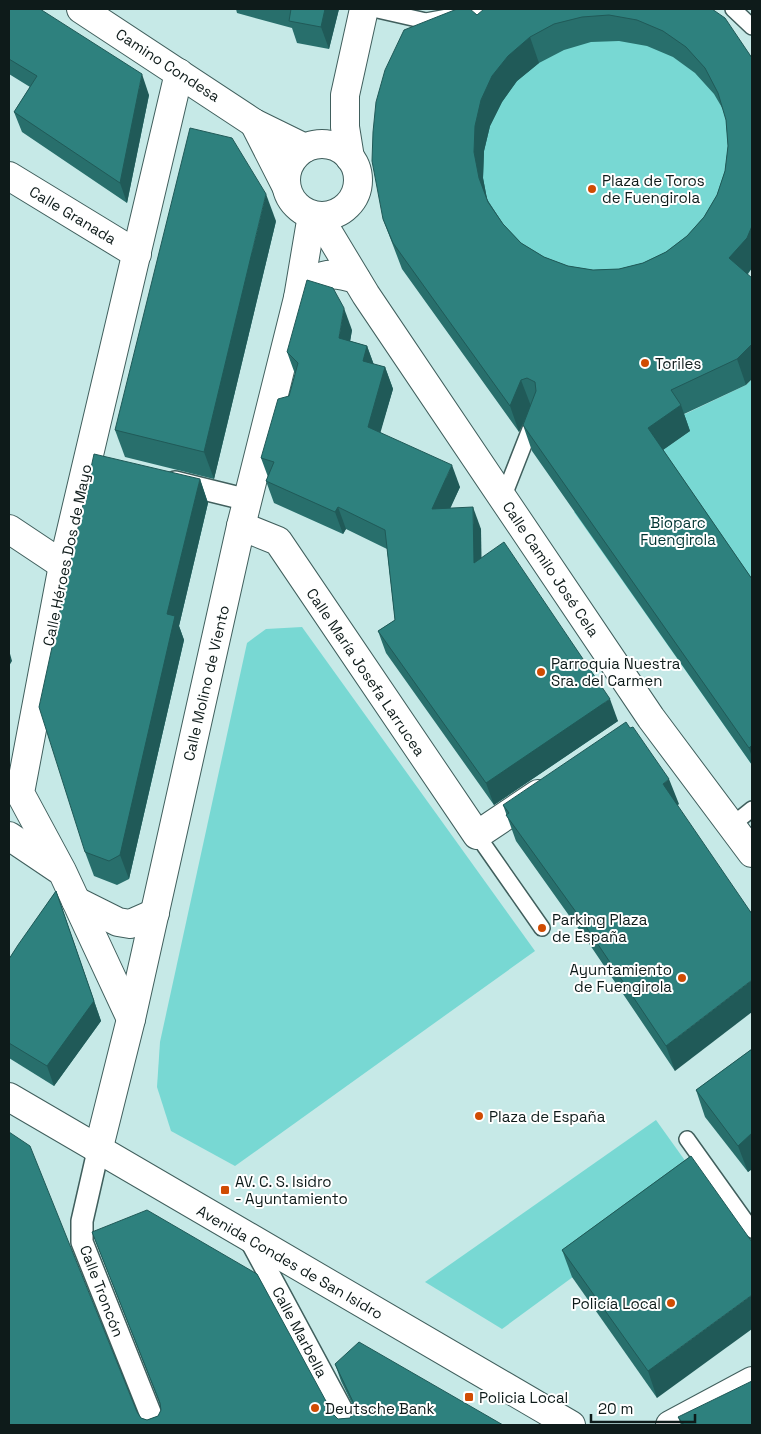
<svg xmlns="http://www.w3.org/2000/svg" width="761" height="1434" viewBox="0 0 761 1434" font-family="'Space Grotesk',sans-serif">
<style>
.green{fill:#78d8d3}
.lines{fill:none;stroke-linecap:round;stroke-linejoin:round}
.service-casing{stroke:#405f5d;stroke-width:18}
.pedestrian-casing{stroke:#405f5d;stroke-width:24}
.minor-casing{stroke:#405f5d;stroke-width:30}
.service{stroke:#fff;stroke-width:15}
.pedestrian{stroke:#fff;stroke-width:21}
.minor{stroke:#fff;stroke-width:28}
.wall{fill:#286f6c;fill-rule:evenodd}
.shaded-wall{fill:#205a58}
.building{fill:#2e817e;stroke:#205a58;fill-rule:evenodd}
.poi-dot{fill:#d04c03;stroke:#fff;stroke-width:2}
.labels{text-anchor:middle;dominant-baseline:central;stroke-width:4;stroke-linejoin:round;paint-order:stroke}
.street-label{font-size:15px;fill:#0e1b1a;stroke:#fff}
.poi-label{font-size:15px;fill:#0e1b1a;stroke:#fff;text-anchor:start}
.park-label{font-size:15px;fill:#003533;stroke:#fff}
</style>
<rect width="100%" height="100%" fill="#c6e9e7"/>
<g class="green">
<polygon points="532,9 752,70 752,268 717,308 552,338 441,103"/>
<polygon points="752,379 752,765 574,512 690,431 681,416 746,385"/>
<polygon points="302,627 535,951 235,1166 171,1131 157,1087 160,1042 247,643 266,629"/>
<polygon points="656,1120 701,1183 502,1329 425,1282"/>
</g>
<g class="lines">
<defs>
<g id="service">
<polyline points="373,9 426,21 492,9"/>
<polyline points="733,9 752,27"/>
<polyline points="503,498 534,419"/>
<polyline points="732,825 752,809"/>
<polyline points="477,835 542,928"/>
<polyline points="687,1139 752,1230"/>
</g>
<g id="pedestrian">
<polyline points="175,482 248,500"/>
<polyline points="98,1151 82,1221 82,1242 155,1425"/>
<polyline points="250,1239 350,1425"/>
</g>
<g id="minor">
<polyline points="81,9 254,123 305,148"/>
<polyline points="254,123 286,186"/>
<circle cx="322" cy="180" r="36"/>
<polyline points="350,158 345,127 345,95 364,9"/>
<polyline points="9,176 137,254"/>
<polyline points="319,217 366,295 651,718 752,853"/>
<path d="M298 298C318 273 327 270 356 279"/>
<polyline points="241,526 278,541 477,835 538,794"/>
<polyline points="9,529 63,565"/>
<polyline points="9,836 58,869"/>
<polyline points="76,901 118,922 130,924 155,913"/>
<polyline points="131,1019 62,871 20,793 63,565 179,73"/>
<polyline points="9,1097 571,1425"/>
<polyline points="98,1151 131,1019 241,526 298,298 312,215"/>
<polyline points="670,1425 752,1381"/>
</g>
</defs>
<use href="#service" class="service-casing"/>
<use href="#pedestrian" class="pedestrian-casing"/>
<use href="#minor" class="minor-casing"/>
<use href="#service" class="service"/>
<use href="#pedestrian" class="pedestrian"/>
<use href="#minor" class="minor"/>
</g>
<g class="wall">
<polygon points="9,9 149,95 127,203 22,132 14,112 30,87 9,74"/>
<polygon points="236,9 339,9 329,49 297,43 292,28 237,13"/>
<path d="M712 9 752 58V268L748 274 746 385 684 414 690 431 663 450 752 579V765L532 451 523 425 525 420 519 432 402 269 383 219 477 15ZM619 41 647 46 673 57 695 73 714 94 724 111 726 120 728 146 725 171 717 195 704 217 687 236 666 252 643 263 619 269 593 270 568 266 544 257 521 243 503 224 487 199 483 178 484 151 490 126 502 102 517 81 539 63 564 50 591 42Z"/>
<polygon points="276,221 214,479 125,457 115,430"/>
<polygon points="352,330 350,341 367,346 374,365 385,367 393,389 380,432 460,487 450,508 481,529 481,558 618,721 494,805 386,653 378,631 395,620 387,549 346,529 343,534 274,503 266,481 268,477 261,458 289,396 295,374 287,352"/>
<polygon points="200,479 208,503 179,626 184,640 129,879 117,885 94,876 85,852"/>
<polygon points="679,804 677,805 675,1071 590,945 516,841 503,805"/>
<polygon points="56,891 101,1021 54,1086 9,1058 9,959"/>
<polygon points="752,1049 752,1169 748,1172 705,1117 696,1090"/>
<polygon points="691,1156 657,1398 572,1277 562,1250"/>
<polygon points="92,1232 333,1414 338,1419 350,1418 355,1410 341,1381 335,1364 503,1425 9,1425 137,1412 141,1418 147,1420 158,1416 161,1410 160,1405"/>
<polygon points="678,1417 752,1425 681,1425"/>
</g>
<g class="shaded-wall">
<polygon points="325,9 339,9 329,49 321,27"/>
<polygon points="530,37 539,63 517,81 502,102 490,126 484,151 483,178 488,204 479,178 474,152 475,126 481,100 492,76 508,56"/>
<polygon points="142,74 149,95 127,203 120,183"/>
<polygon points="266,194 276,221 214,479 204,452"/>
<polygon points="752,226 752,268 739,283 729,258"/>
<polygon points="344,308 352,330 347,360 339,338"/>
<polygon points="752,344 752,379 746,385 737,359"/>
<polygon points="367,346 375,368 363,361"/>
<polygon points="385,367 393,389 376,448 368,427"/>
<polygon points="521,380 531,406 519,432 510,406"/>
<polygon points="681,405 690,431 657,454 648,428"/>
<polygon points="452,465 460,487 440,531 432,509"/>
<polygon points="200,479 208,503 179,626 184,640 129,879 120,855 167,614"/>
<polygon points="338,507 346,529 343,534 335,512"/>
<polygon points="473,507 481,529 482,585 474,563"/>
<polygon points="9,650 12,661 9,666"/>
<polygon points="610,699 618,721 494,805 486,783"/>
<polygon points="752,745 752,757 749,748"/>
<polygon points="669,779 679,804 672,809 663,784"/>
<polygon points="56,891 101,1021 54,1086 47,1066"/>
<polygon points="752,980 752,1012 675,1071 666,1046"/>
<polygon points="752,1133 752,1169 748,1172 738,1146"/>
<polygon points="752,1295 752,1329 657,1398 648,1371"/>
</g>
<g class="building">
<polygon points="9,9 40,9 142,74 120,183 14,112 37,76 9,59"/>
<polygon points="291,9 325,9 321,27 289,21"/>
<path d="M457 9H470L477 15 484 9H712L725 18 752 58V226L747 238 729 258 752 278V344L737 359 671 390 681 405 648 428 752 579V745L749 748 523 425 536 391 535 382 527 378 521 380 510 406 393 243 383 219 372 161 373 132 376 102 385 70 404 30ZM609 15 637 20 663 31 686 47 705 68 718 93 726 120 728 146 725 171 717 195 704 217 687 236 666 252 643 263 619 269 593 270 568 266 544 257 521 243 503 224 488 202 479 178 474 152 475 126 481 100 492 76 508 56 530 37 554 24 582 17Z"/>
<polygon points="190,128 232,138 266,194 204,452 115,430"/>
<polygon points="307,280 333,288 344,308 339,338 367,346 363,361 385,367 368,427 452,465 432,509 473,507 474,563 504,542 610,699 486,783 378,631 395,620 385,530 338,507 335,512 266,481 274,462 261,458 278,399 289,396 298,363 287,352"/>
<polygon points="94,454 200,479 167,614 175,616 120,855 109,861 85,852 39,707"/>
<polygon points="626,722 630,728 633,727 669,779 663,784 752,914 752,980 666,1046 581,919 506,815 509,813 503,805"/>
<polygon points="56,891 94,1001 47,1066 9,1043 9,959 18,945"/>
<polygon points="752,1049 752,1133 738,1146 696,1090"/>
<polygon points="9,1132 30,1146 137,1412 141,1418 147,1420 158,1416 161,1410 160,1403 92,1232 147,1210 257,1274 333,1414 338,1419 350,1418 356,1408 335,1364 359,1342 503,1425 9,1425"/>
<polygon points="691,1156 752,1242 752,1295 648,1371 562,1250"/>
<polygon points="752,1381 752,1425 684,1425 678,1417"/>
</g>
<g class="poi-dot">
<circle cx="592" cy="189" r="5"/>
<circle cx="645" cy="363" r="5"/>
<circle cx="541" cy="672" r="5"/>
<circle cx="542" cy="928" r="5"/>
<circle cx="682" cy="978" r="5"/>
<circle cx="479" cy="1116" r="5"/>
<rect x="220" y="1185" width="10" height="10" rx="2.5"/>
<circle cx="671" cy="1303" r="5"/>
<rect x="464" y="1392" width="10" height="10" rx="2.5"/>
<circle cx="315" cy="1408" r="5"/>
</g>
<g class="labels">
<g class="street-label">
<text transform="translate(168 65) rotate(33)">Camino Condesa</text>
<text transform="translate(73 215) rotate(31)">Calle Granada</text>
<text transform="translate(67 555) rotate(-78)">Calle Héroes Dos de Mayo</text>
<text transform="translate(551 569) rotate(56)">Calle Camilo José Cela</text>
<text transform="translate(366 672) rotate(56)">Calle María Josefa Larrucea</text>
<text transform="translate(206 683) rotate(-77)">Calle Molino de Viento</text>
<text transform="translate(290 1262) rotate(30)">Avenida Condes de San Isidro</text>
<text transform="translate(102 1291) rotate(69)">Calle Troncón</text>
<text transform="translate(300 1332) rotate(62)">Calle Marbella</text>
</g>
<g class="poi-label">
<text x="602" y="180">Plaza de Toros<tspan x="602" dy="17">de Fuengirola</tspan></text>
<text x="655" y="363">Toriles</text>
<text x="551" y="663">Parroquia Nuestra<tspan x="551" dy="17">Sra. del Carmen</tspan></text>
<text x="552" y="919">Parking Plaza<tspan x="552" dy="17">de España</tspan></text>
<text x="672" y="969" text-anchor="end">Ayuntamiento<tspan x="672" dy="17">de Fuengirola</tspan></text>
<text x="489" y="1116">Plaza de España</text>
<text x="235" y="1181">AV. C. S. Isidro<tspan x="235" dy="17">- Ayuntamiento</tspan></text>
<text x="661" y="1303" text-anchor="end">Policía Local</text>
<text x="479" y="1397">Policia Local</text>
<text x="325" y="1408">Deutsche Bank</text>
</g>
<g class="park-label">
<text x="678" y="522">Bioparc<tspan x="678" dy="17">Fuengirola</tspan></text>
</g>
</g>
<rect width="761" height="1434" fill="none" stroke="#0e1b1a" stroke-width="20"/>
<path d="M591 1414v8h104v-8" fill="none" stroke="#0e1b1a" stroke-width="2.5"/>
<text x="598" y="1414" font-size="15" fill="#0e1b1a" stroke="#ffffff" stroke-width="4" paint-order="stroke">20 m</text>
</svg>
